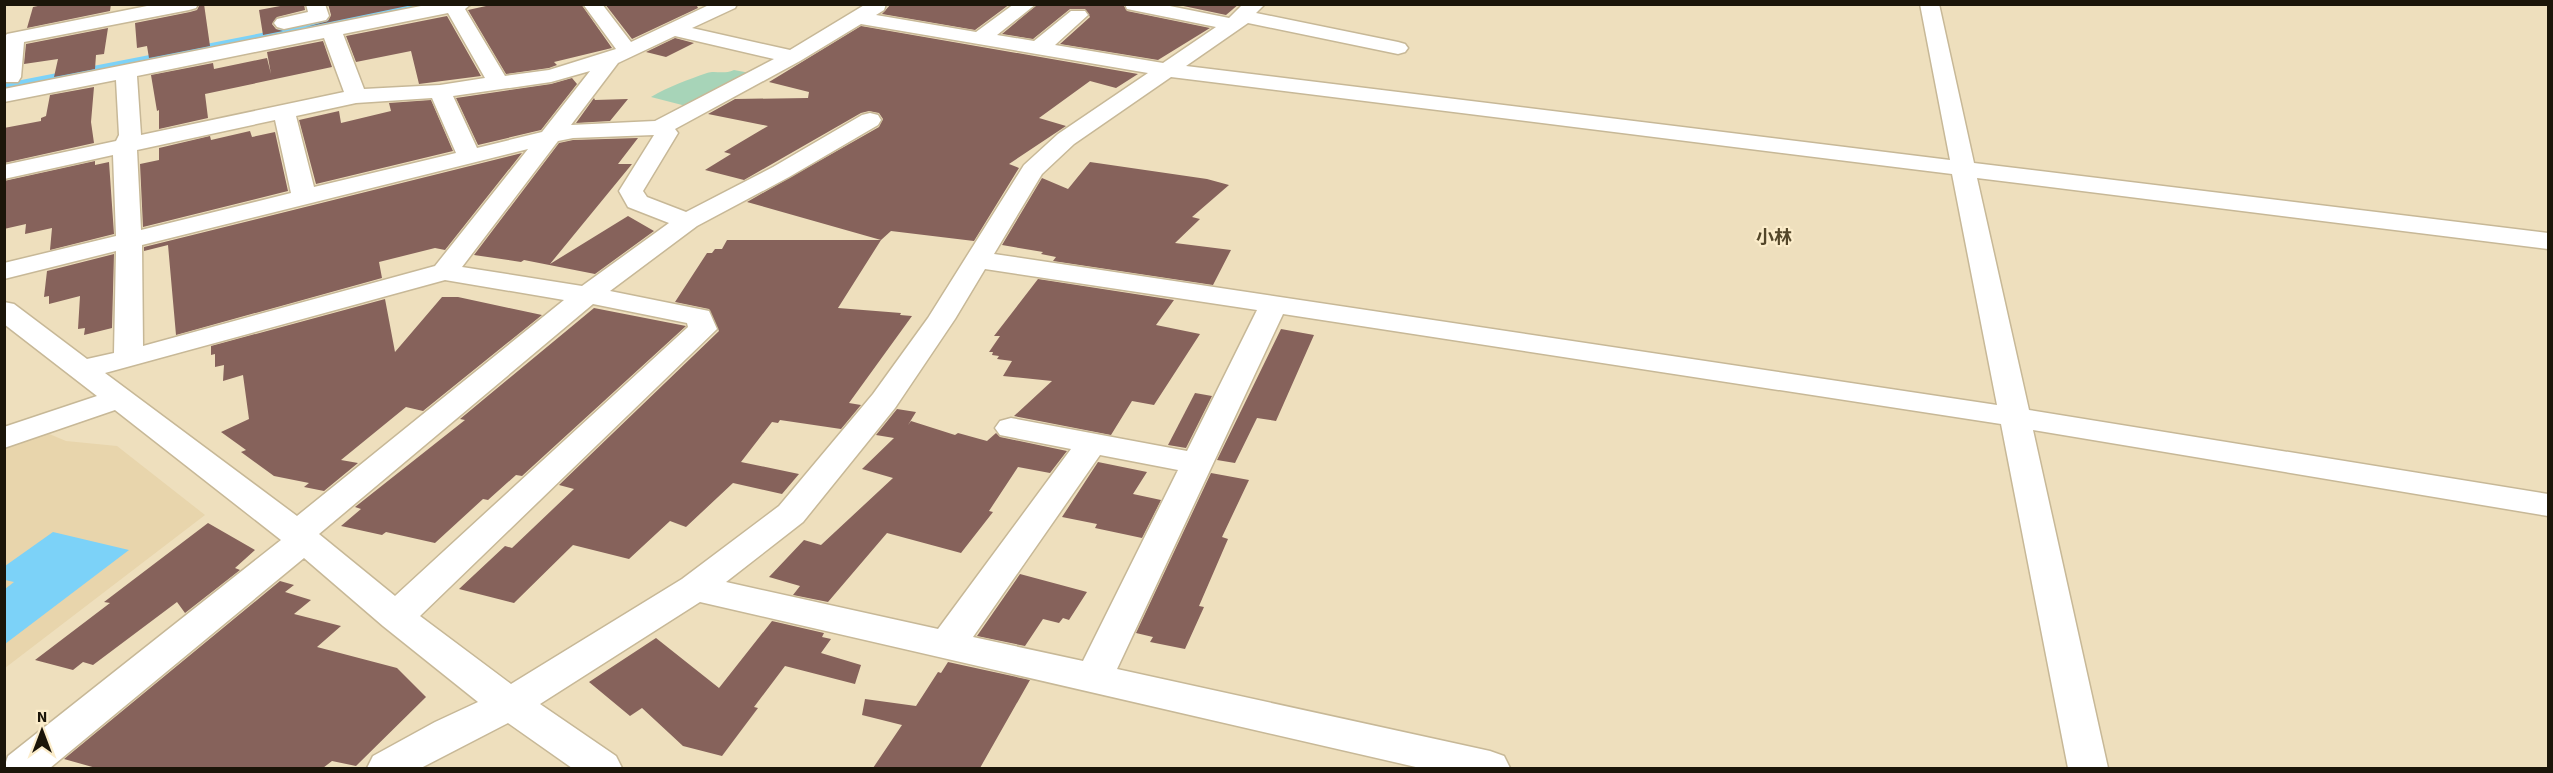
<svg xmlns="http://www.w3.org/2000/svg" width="2553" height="773" viewBox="0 0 2553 773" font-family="'Source Sans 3','Noto Sans JP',sans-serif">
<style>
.built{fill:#e8d5ac}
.green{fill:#a7d4b8}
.water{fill:#7cd2f8}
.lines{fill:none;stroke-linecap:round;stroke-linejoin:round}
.stream{stroke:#7cd2f8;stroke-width:7}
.building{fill:#86625b}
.minor-casing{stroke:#c7b897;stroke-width:3}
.minor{fill:#fff;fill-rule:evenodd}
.labels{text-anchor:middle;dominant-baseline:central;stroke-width:4.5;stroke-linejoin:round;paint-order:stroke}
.neighbourhood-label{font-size:18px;font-weight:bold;fill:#534629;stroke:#fbecca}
</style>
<rect width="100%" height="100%" fill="#eedfbd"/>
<polygon class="built" points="47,433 66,441 117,446 205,515 5,668 5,448"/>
<path class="green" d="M734 70 755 74 686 106 651 97C670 86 687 80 707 73 716 70 722 75 734 70Z"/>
<polygon class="water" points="53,532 129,550 5,644 5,589 14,582 5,580 5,566"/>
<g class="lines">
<polyline class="stream" points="4,87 429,4"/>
</g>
<g class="building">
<polygon points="47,4 111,4 110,11 27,28 33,7"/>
<polygon points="200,4 204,4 210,46 149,58 147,46 137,48 135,23 190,12 197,10"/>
<polygon points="291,4 304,4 305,10 277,17 272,24 276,29 283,31 263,35 259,10"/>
<polygon points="328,4 417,4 306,27 328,21 331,15"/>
<polygon points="495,4 581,4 612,48 554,62 557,65 549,68 506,74 468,10"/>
<polygon points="605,4 696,4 698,8 632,39"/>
<polygon points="891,4 1010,4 975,30 882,14"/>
<polygon points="1038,4 1123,4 1127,11 1210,28 1158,60 1060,44 1090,17 1085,9 1070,9 1033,39 1002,34"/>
<polygon points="1174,4 1239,4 1226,15"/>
<polygon points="447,16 481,76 419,84 411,51 356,62 346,36"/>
<polygon points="861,26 1138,74 1116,88 1090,81 1039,118 1066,126 1009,164 1019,168 974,241 891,231 881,240 747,202 879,127 883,119 879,113 869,111 861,113 744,180 705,170 731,154 724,152 768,126 708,114 735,99 808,98 809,92 769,82"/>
<polygon points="108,28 104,54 96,55 95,69 54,77 58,59 24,64 26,44"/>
<polygon points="675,38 694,43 666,57 646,52"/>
<polygon points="323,41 332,67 205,94 208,118 159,129 159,110 157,111 151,75 213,63 214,69 267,58 271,74 267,52"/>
<polygon points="572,78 577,84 541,130 478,145 456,98 551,84"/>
<polygon points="94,87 91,122 94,143 4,163 4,128 41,121 41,118 46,116 50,95"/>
<polygon points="594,98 595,100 628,99 610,121 576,123"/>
<polygon points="431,100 453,151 316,184 299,120 339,111 341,123 391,111 389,103"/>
<polygon points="250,131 252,137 275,132 288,191 143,227 140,164 159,160 159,148 210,136 211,140"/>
<polygon points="638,138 618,164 632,164 550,264 628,216 654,231 595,274 524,260 521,262 474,255 559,143 573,140"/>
<polygon points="522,153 445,250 435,248 379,262 382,278 176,335 168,245 144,251 144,247"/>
<polygon points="95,161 95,165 109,162 114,234 50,250 52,228 25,234 26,224 4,229 4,181"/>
<polygon points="1090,162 1207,179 1229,185 1192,217 1200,219 1175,243 1231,250 1213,285 1053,261 1056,257 1041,254 1043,252 1002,245 1042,178 1068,189"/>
<polygon points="727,240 881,240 838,308 901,313 900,315 912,316 849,403 861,405 841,429 780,420 778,423 772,422 741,462 799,474 782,494 733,483 686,527 670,521 629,559 573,545 514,603 459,589 505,546 512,548 574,489 559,485 719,331 709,309 675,302 707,253 712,253 715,249 722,249"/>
<polygon points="114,254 112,328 84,335 85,328 78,329 80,296 49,304 49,296 44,297 47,271"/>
<polygon points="1038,279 1174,300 1156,325 1200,334 1154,405 1132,401 1111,435 1014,416 1052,381 1003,376 1012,361 997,359 999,356 992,355 993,352 989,352 1000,336 994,336"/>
<polygon points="442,297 458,297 542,315 423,411 406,407 341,460 358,463 324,491 304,487 309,483 274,476 241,452 246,450 221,432 249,419 243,375 223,381 224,365 215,367 215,354 211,355 211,346 385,299 395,352"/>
<polygon points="594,308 686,326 522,476 516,475 488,500 483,499 435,543 386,532 382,535 341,526 361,509 355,507 465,420 460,419"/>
<polygon points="1281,329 1314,335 1276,421 1257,418 1235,463 1217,460"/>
<polygon points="1195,393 1212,396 1186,448 1168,445"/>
<polygon points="897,409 916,412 908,425 911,421 955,435 958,433 987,441 996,433 1000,437 1067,451 1050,473 1018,467 989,511 993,512 961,553 887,533 828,602 793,595 800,586 769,577 804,540 821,545 893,478 862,469 894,438 876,435"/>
<polygon points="1098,462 1147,472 1133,494 1161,500 1142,538 1095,528 1097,524 1062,517"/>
<polygon points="1211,473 1249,480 1222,537 1228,539 1199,606 1204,607 1185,649 1150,642 1153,637 1136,633"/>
<polygon points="208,523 255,550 235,568 240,570 185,613 177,602 93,665 83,662 73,670 35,660 110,603 104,602"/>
<polygon points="1020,574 1087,592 1069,620 1063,618 1059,623 1043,619 1025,646 977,636"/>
<polygon points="280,581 294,585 285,592 311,600 294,614 341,626 317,647 397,668 426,697 356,766 332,761 323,768 96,768 64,759"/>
<polygon points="772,621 824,633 822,637 831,639 821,653 861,665 855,684 785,666 754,707 758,708 722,756 683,746 642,708 630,716 589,682 656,638 719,688"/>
<polygon points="948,662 1030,680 980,768 873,768 902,725 862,715 865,699 916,706 938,672 941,673"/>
</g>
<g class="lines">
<defs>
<g id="minor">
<polygon points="157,4 198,4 196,8 189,10 24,42 21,77 18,82 4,82 4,37 7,34"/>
<polygon points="306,4 325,4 329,16 326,20 284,29 277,27 274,23 277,19 308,12"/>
<path d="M431 4H471L465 9 505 76 549 70 616 49 583 4H602L631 42 711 4H737L735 8 692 28 790 50 866 4H886L884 10 876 15 976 32 1014 4H1036L997 35 1034 41 1071 11H1085L1088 15 1055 45 1163 63 1216 27 1127 9 1125 4H1160L1229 18 1243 4H1265L1256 13 1398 42 1405 44 1408 48 1405 52 1398 54 1248 23 1186 66 1950 160 1920 4H1939L1974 163 2548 233V249L1977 178 2029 410 2548 494V516L2033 430 2108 768H2068L2001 424 1283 314 1117 669 1490 751 1504 756 1510 768H1420L700 602 540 704 616 756 622 768H572L508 723 421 768H367L373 756 435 722 478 702 383 626 304 558 50 768H4L8 756 281 540 115 410 4 448V427L97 396 4 324V302L14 304 87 359 114 353 116 251 4 279V263L116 236 113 155 4 179V165L116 141 119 135 116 80 4 102V89ZM448 13 485 78 440 85 364 89 343 34ZM861 24 1148 73 1058 134 1024 165 928 318 873 394 779 506 682 579 511 684 420 616 717 329 709 311 610 291 697 226 789 177 878 125 881 120 878 115 870 113 862 115 773 167 686 212 647 197 643 191 678 133 675 129 800 61ZM675 36 774 59 655 121 571 125 618 63ZM324 38 344 92 141 135 137 76ZM590 71 542 132 477 148 453 96 551 82ZM1171 77 1952 174 1997 405 994 254 1042 174 1074 144ZM432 98 456 153 314 187 296 116 356 103ZM275 120 291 193 141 230 137 150ZM654 135 619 191 628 207 669 223 582 286 462 267 558 141 573 138ZM528 149 435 266 143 346 142 245ZM985 269 1257 310 1187 451 1011 418 1000 421 995 428 1000 435 1071 449 938 629 726 582 803 522 895 408 955 319ZM445 280 564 300 297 516 105 373ZM593 304 687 323 688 327 395 596 319 534ZM1100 455 1178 470 1083 661 973 637Z"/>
</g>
</defs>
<use href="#minor" class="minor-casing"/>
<use href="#minor" class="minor"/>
</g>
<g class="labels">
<g class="neighbourhood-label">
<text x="1774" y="237">小林</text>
</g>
</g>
<rect width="2553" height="773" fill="none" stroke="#1b1509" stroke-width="12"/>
<g transform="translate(42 731)" stroke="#fbecca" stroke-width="4.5" paint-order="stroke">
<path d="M0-4.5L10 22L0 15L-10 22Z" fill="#1b1509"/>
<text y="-9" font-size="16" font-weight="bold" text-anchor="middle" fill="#1b1509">N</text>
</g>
</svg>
